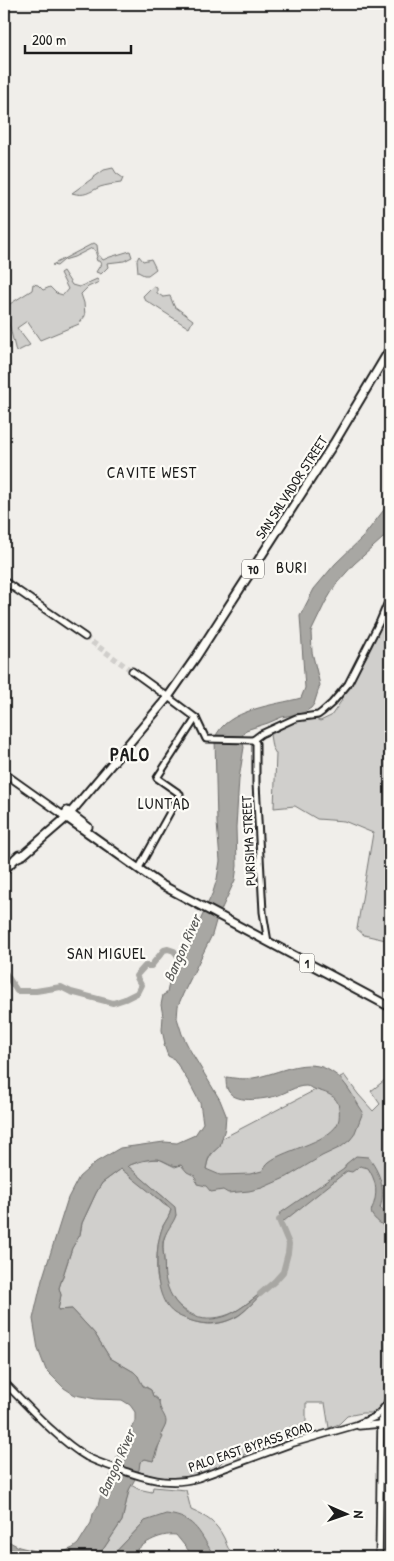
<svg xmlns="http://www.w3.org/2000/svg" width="394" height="1561" viewBox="0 0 394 1561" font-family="'Patrick Hand',sans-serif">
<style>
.green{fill:#d0cfcc;stroke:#767674}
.water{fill:#a8a7a3;stroke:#706f6d}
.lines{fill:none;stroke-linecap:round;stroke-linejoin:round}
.river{stroke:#a8a7a3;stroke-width:6}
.secondary-tunnel{stroke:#d0cecb;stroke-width:5.5;stroke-dasharray:5.5 3;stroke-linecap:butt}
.tertiary-casing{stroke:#1c1c1c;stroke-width:9}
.secondary-casing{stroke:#1c1c1c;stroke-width:9}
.trunk-casing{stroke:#1c1c1c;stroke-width:11}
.tertiary{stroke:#fdfcf7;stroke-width:5}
.secondary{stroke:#fdfcf7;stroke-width:5.5}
.trunk{stroke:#fdfcf7;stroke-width:7}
.labels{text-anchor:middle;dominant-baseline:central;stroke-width:4.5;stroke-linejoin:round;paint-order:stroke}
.shield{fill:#fdfcf7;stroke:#605f5e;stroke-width:1}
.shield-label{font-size:12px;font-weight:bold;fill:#1c1c1c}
.street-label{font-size:14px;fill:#1c1c1c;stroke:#fdfcf7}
.water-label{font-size:15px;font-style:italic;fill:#5b5b59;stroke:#fdfcf7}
.quarter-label{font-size:16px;letter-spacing:1px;fill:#1c1c1c;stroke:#fdfcf7}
.district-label{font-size:19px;font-weight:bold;letter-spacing:1px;fill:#1c1c1c;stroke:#fdfcf7}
</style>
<rect width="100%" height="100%" fill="#f0eeea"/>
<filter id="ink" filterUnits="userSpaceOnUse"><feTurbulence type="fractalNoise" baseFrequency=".02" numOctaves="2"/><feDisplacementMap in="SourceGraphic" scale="10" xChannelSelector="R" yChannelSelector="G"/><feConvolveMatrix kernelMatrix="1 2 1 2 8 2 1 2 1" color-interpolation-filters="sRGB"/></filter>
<g filter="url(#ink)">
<g class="green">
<path d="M113 168 116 173 123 178 121 183C114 184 106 185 100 187 89 192 85 197 72 193L104 170Z"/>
<polygon points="94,243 97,245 98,254 103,260 110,257 130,251 132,257 124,261 107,263 108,267 101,274 96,272 101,264 99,261 97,261 96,258 97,257 95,250 92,248 74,257 64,260 57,266 52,265"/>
<polygon points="139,256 143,261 151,259 156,269 148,275 144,275 138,272 137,260"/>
<polygon points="63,271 72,285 79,287 97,279 99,282 88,287 81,294 84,303 85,316 79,324 40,340 27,321 17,328 30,345 16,352 5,307 32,290 33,284 38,285 43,290 50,287 56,293 63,295 68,289 60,273"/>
<polygon points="153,286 157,288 157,293 163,297 170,296 174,306 193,320 189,328 145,300 143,296"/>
<path d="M390 606V941L364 935 357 929 373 833 344 821 317 819 295 806 274 808 276 754 272 747 270 735C284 728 304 712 320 721L331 716 342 700 339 698C360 675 378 635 390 606Z"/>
<path d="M344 1075 358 1094 373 1111 380 1104 371 1091 390 1076V1199L389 1202 390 1211 383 1220 390 1227V1393L382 1409 376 1413H362L347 1416 339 1424 329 1428 325 1403H306V1433L287 1439 272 1436 268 1447 255 1450 239 1457 228 1456 215 1469 191 1476 168 1480 136 1471 140 1462 145 1459 154 1461C159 1450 159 1437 165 1425L159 1408V1401L153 1396 151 1390 140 1383 138 1376 134 1372 110 1358 95 1334 72 1309 58 1310 61 1295 59 1288 72 1248 80 1234 82 1223 96 1193 102 1183 121 1169 142 1184 163 1204 171 1209C170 1216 166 1220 163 1226 157 1242 156 1260 157 1276 159 1287 165 1303 172 1311 175 1314 179 1315 182 1317 202 1326 218 1327 238 1316 246 1311 256 1299 263 1292 250 1300 239 1312 224 1316 194 1325 167 1304 164 1274 164 1270 165 1266 164 1262 164 1254 162 1247 164 1239 166 1230 171 1223 176 1215L166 1199 127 1166 144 1160 159 1159 175 1167 181 1165 206 1169C207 1165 207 1161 210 1157 214 1150 219 1148 221 1139Z"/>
<path d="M131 1485 138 1489 152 1492 153 1487 186 1490 191 1510C207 1517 216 1522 224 1538 228 1547 226 1548 235 1554V1557H215L208 1547 145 1521 111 1557H95L104 1548 122 1521 129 1490Z"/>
</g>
<g class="water">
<path d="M390 502V529L382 539 354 564 337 583 325 603 311 632 312 652 320 685 314 704 311 708 303 713 282 717 268 723 246 730 243 734 242 740 244 747 239 779 236 827 237 866 235 880 216 921 212 935 183 994 178 1006 177 1018 182 1034 190 1050 220 1100 226 1115 225 1128 220 1146 211 1154 208 1160 206 1169 220 1175 250 1174 262 1171C264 1169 266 1164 269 1162 285 1149 336 1141 339 1119 341 1099 334 1095 317 1090 313 1089 309 1086 306 1086 295 1086 286 1093 276 1096 264 1099 232 1105 227 1088 226 1085 226 1080 226 1077 235 1078 244 1080 253 1078 279 1074 307 1055 332 1072 346 1080 354 1099 363 1112L354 1135 350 1140 341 1147 322 1156 287 1177 262 1188 249 1191 228 1193 223 1190 211 1192 206 1186 197 1184 195 1176 187 1172 181 1165C171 1168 166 1160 157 1159 147 1159 137 1162 128 1166L175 1207C175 1210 176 1212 176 1215 174 1223 165 1231 163 1242 162 1249 164 1255 164 1261 165 1266 164 1271 165 1277 171 1307 194 1327 226 1316 241 1310 254 1298 267 1288 258 1297 249 1308 239 1315 222 1326 202 1326 184 1318 181 1317 177 1315 174 1313 160 1303 157 1280 157 1264 157 1251 158 1238 163 1226 166 1220 170 1216 171 1209L121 1169 102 1183 96 1193 82 1223 80 1235 72 1248 59 1288 61 1295 58 1310 72 1309 95 1334 110 1358 134 1372 138 1376 143 1386 151 1390 153 1396 159 1401C159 1411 166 1415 166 1422 166 1426 163 1430 161 1434L163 1437 157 1449 153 1461 145 1459 140 1462 139 1470 136 1472 134 1478 135 1479 129 1490 122 1521 104 1548 95 1557H4V1539L19 1547 48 1554 63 1552 73 1548 78 1544 91 1523 93 1514 98 1506 100 1498 107 1486 115 1464 119 1451 135 1421V1412L130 1405 122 1400 96 1399 75 1395 64 1388 46 1370 38 1349 33 1319 42 1280 68 1198 79 1177 96 1162 120 1148 164 1142 177 1143 195 1135 203 1123 200 1103 190 1084 174 1059 168 1056 164 1045 165 1044 162 1030 163 1016 161 1005 163 995 167 993 170 977 179 957 190 943 213 892 217 879 220 861 217 823 215 738C226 709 276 705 301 698L305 688 300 616 314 589 335 564 363 537Z"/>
<path d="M356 1156 368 1157C380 1172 386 1190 380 1208L389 1215 385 1220 390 1227V1236C387 1226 377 1223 372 1215 370 1210 373 1207 374 1203 378 1189 375 1179 368 1168L360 1166 352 1172 347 1171 284 1221 279 1214 344 1169 346 1164Z"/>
<path d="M166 1514C197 1517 200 1535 215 1557H205L203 1554 193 1556 176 1535C159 1533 141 1544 130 1557H111L145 1521Z"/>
</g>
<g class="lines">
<g class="river">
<polyline points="4,971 17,991 36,991 61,987 71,992 113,1003 125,999 137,993 141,985 136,976 145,966 151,966 164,950 168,949 174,951 179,957"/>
<polyline points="260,1294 275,1281 283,1272 288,1253 289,1244 279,1220 288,1213"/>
</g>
<polyline class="secondary-tunnel" points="85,637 132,671"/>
<defs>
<g id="tertiary">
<polyline points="168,697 196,718 206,739 253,740 261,734 296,718 318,715 322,712 332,703 348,684 380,621 390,597"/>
<polyline points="253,740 256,743 256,783 263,912 268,942"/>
<polyline points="139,868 180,794 157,778 196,718"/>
</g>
<g id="secondary">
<polyline points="4,581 85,637"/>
<polyline points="132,671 168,697"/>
<polyline points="4,773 63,815"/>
<path d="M4 1382C28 1406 58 1440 87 1457 101 1464 116 1468 130 1473 154 1481 174 1485 198 1478L293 1443 356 1425 375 1417 382 1410 387 1404"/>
<polyline points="359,1426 381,1424"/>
<polyline points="379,1557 381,1424 384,1411 390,1396"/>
</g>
<g id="trunk">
<polyline points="67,811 88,827"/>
<polyline points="63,815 160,884 390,1007"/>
<polyline points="16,858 23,855 67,817 168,697 196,657 334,443 390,349"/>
<polyline points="4,870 19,855"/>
</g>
</defs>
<use href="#tertiary" class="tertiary-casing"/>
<use href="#secondary" class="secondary-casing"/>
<use href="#trunk" class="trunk-casing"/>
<use href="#tertiary" class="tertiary"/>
<use href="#secondary" class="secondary"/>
<use href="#trunk" class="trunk"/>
</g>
</g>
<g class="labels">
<g class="shield">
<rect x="242" y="559.5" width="22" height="19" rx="4"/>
<rect x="299.5" y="953.5" width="15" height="19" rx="4"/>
</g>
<g class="shield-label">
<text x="253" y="569">70</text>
<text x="307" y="963">1</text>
</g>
<g class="street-label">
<text transform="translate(291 487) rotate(-57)">SAN SALVADOR STREET</text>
<text transform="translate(248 841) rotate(-93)">PURISIMA STREET</text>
<text transform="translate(250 1446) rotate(-19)">PALO EAST BYPASS ROAD</text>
</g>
<g class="water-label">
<text transform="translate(182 948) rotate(-66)">Bangon River</text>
<text transform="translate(116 1463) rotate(-66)">Bangon River</text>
</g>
<g class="quarter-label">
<text x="152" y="472">CAVITE WEST</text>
<text x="292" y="567">BURI</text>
<text x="164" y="803">LUNTAD</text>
<text x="107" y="953">SAN MIGUEL</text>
</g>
<g class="district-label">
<text x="130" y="754">PALO</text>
</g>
</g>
<rect width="394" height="1561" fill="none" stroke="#fdfcf7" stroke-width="20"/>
<rect x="10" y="10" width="374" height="1541" fill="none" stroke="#1c1c1c" stroke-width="2" filter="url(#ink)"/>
<g transform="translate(346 1514) rotate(92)" stroke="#fdfcf7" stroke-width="4" paint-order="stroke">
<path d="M0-4L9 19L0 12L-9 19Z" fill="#1c1c1c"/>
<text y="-8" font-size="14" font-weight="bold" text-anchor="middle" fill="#1c1c1c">N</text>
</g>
<path d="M25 45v8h106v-8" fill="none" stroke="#1c1c1c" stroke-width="2.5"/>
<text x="32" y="45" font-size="15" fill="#1c1c1c" stroke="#fdfcf7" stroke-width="4" paint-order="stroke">200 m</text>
</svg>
